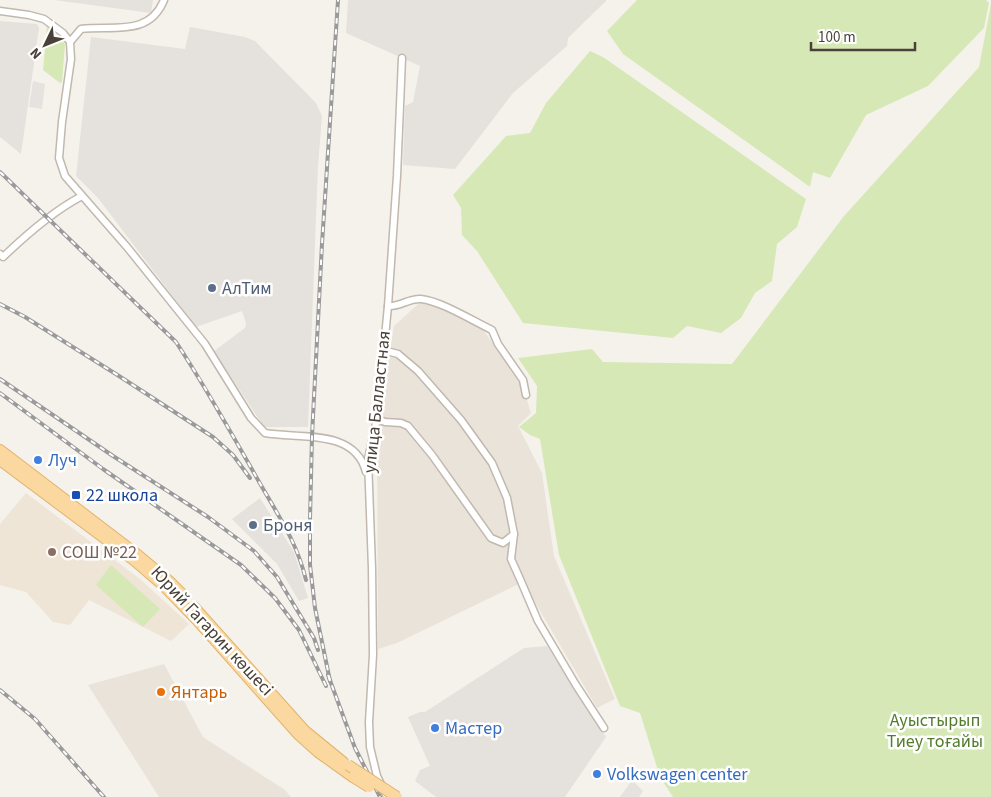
<svg xmlns="http://www.w3.org/2000/svg" width="991" height="797" viewBox="0 0 991 797" font-family="'Source Sans 3',sans-serif">
<style>
.residential{fill:#e9e3da}
.industrial{fill:#e5e1dd}
.education{fill:#eee5d7}
.green{fill:#d7e8b7}
.parking{fill:#e5e2e0}
.lines{fill:none;stroke-linecap:round;stroke-linejoin:round}
.minor-casing{stroke:#c1b8ae;stroke-width:9}
.primary-casing{stroke:#e1b36e;stroke-width:12}
.minor{stroke:#fff;stroke-width:6}
.primary{stroke:#fbd89f;stroke-width:10}
.rail-casing{stroke:#9a9a9a;stroke-width:4}
.rail{stroke:#fff;stroke-width:2;stroke-dasharray:5.5;stroke-linecap:butt}
.primary-bridge-casing{stroke:#e1b36e;stroke-width:12;stroke-linecap:butt}
.primary-bridge{stroke:#fbd89f;stroke-width:10}
.service-dot{fill:#5c6f8a;stroke:#fff;stroke-width:2}
.shop-dot{fill:#3f7fe0;stroke:#fff;stroke-width:2}
.transit-dot{fill:#1a4fb4;stroke:#fff;stroke-width:2}
.education-dot{fill:#8d6e63;stroke:#fff;stroke-width:2}
.food-dot{fill:#e8710a;stroke:#fff;stroke-width:2}
.labels{text-anchor:middle;dominant-baseline:central;stroke-width:5;stroke-linejoin:round;paint-order:stroke}
.service-label{font-size:18px;fill:#4e5e75;stroke:#fff;text-anchor:start}
.street-label{font-size:18px;fill:#4a4239;stroke:#fff}
.shop-label{font-size:18px;fill:#366cbe;stroke:#fff;text-anchor:start}
.transit-label{font-size:18px;fill:#164399;stroke:#fff;text-anchor:start}
.education-label{font-size:18px;fill:#785e54;stroke:#fff;text-anchor:start}
.food-label{font-size:18px;fill:#c56008;stroke:#fff;text-anchor:start}
.park-label{font-size:18px;fill:#537c2d;stroke:#fff}
</style>
<rect width="100%" height="100%" fill="#f5f2ec"/>
<g class="residential">
<polygon points="427,296 475,319 521,381 531,413 518,426 542,473 554,556 615,699 597,708 523,582 397,643 378,649 377,428 394,326"/>
<polygon points="164,664 203,737 285,790 291,797 159,797 88,685"/>
</g>
<g class="industrial">
<polygon points="54,0 153,0 151,13"/>
<polygon points="348,0 607,0 568,38 567,46 513,93 455,169 403,165 405,106 413,102 420,66 346,33"/>
<polygon points="0,21 37,24 39,28 21,154 0,137"/>
<polygon points="190,27 245,37 255,41 316,103 322,116 318,166 308,427 264,427 214,351 245,328 246,323 242,311 196,327 98,198 76,176 91,37 185,49"/>
<polygon points="260,498 294,552 308,598 299,601 277,564 232,519"/>
<polygon points="547,646 606,737 565,797 436,797 415,781 420,770 430,766 408,717 420,712 425,712 524,648"/>
</g>
<polygon class="education" points="26,493 140,579 189,624 171,641 89,600 70,625 53,622 26,592 0,585 0,524"/>
<g class="green">
<polygon points="637,0 986,0 989,3 984,28 928,86 866,115 830,178 813,172 810,187 623,54 607,31"/>
<polygon points="991,4 991,797 673,797 660,777 640,713 620,706 559,555 540,439 530,435 519,427 536,413 537,386 518,358 592,349 603,362 732,364 844,216 979,67"/>
<polygon points="47,26 65,44 62,82 60,83 43,70"/>
<polygon points="590,51 603,57 806,199 797,227 777,244 772,281 755,293 741,318 721,333 687,326 673,338 523,323 477,251 462,235 461,208 453,195 506,136 530,133 546,103"/>
<polygon points="111,565 160,609 143,627 96,585"/>
</g>
<g class="parking">
<polygon points="33,81 45,84 42,109 29,107"/>
<polygon points="632,780 643,791 639,797 620,797"/>
</g>
<g class="lines">
<defs>
<g id="minor">
<path d="M0 11 29 15 44 19 63 33 70 42 71 59 62 122 59 158 65 176 127 247 205 344 251 418 265 433C298 439 355 428 366 472"/>
<path d="M70 42 81 29C113 25 149 37 164 0"/>
<path d="M0 254 3 257C27 234 53 211 82 196"/>
<path d="M388 306C400 307 409 298 421 299 441 301 473 321 492 330L498 344 523 380 526 395"/>
<polyline points="383,350 398,354 418,371 461,420 492,463 507,498 514,534 511,559 520,579 538,621 576,685 604,728"/>
<polyline points="377,419 385,422 401,423 408,426 432,455 491,538 503,543 514,534"/>
<polyline points="387,797 377,776 370,747 369,722 373,655 372,568 368,459 377,419 388,306 397,176 402,58"/>
</g>
<g id="primary">
<polyline points="0,450 139,556 169,581 184,596"/>
<polyline points="0,460 135,561 164,586 197,620 298,734 318,752 353,777"/>
<polyline points="194,607 305,731 343,762"/>
</g>
</defs>
<use href="#minor" class="minor-casing"/>
<use href="#primary" class="primary-casing"/>
<use href="#minor" class="minor"/>
<use href="#primary" class="primary"/>
<defs>
<g id="rail">
<path d="M0 172 176 342C207 389 234 438 262 487 281 520 297 543 306 580"/>
<polyline points="0,304 25,317 119,376 213,437 233,455 250,478"/>
<polyline points="0,379 113,456 208,517 254,551 277,577 314,638 318,650"/>
<polyline points="0,393 103,469 241,565 275,598 299,630 326,686"/>
<polyline points="328,675 355,748 380,797"/>
<polyline points="330,681 315,608 310,565 310,519 312,436 322,244 338,0"/>
<polyline points="0,690 35,719 104,797"/>
</g>
</defs>
<use href="#rail" class="rail-casing"/>
<use href="#rail" class="rail"/>
<defs>
<g id="primary-bridge">
<polyline points="348,765 397,797"/>
<polyline points="353,777 369,787"/>
</g>
</defs>
<use href="#primary-bridge" class="primary-bridge-casing"/>
<use href="#primary-bridge" class="primary-bridge"/>
</g>
<g class="service-dot">
<circle cx="212" cy="288" r="5"/>
<circle cx="253" cy="525" r="5"/>
</g>
<g class="shop-dot">
<circle cx="38" cy="460" r="5"/>
<circle cx="435" cy="728" r="5"/>
<circle cx="597" cy="774" r="5"/>
</g>
<rect class="transit-dot" x="71" y="490" width="10" height="10" rx="2.5"/>
<circle class="education-dot" cx="52" cy="552" r="5"/>
<circle class="food-dot" cx="161" cy="692" r="5"/>
<g class="labels">
<g class="service-label">
<text x="222" y="288">АлТим</text>
<text x="263" y="525">Броня</text>
</g>
<g class="street-label">
<text transform="translate(377 402) rotate(-84)">улица Балластная</text>
<text transform="translate(212 631) rotate(47)">Юрий Гагарин көшесі</text>
</g>
<g class="shop-label">
<text x="48" y="460">Луч</text>
<text x="445" y="728">Мастер</text>
<text x="607" y="774">Volkswagen center</text>
</g>
<g class="transit-label">
<text x="86" y="495">22 школа</text>
</g>
<g class="education-label">
<text x="62" y="552">СОШ №22</text>
</g>
<g class="food-label">
<text x="171" y="692">Янтарь</text>
</g>
<g class="park-label">
<text x="935" y="720">Ауыстырып<tspan x="935" dy="21">Тиеу тоғайы</tspan></text>
</g>
</g>
<g transform="translate(45 45) rotate(227)" stroke="#ffffff" stroke-width="4" paint-order="stroke">
<path d="M0-4L9 19L0 12L-9 19Z" fill="#4a4239"/>
<text y="-8" font-size="14" font-weight="bold" text-anchor="middle" fill="#4a4239">N</text>
</g>
<path d="M811 42v8h104v-8" fill="none" stroke="#4a4239" stroke-width="2.5"/>
<text x="818" y="42" font-size="15" fill="#4a4239" stroke="#ffffff" stroke-width="4" paint-order="stroke">100 m</text>
</svg>
